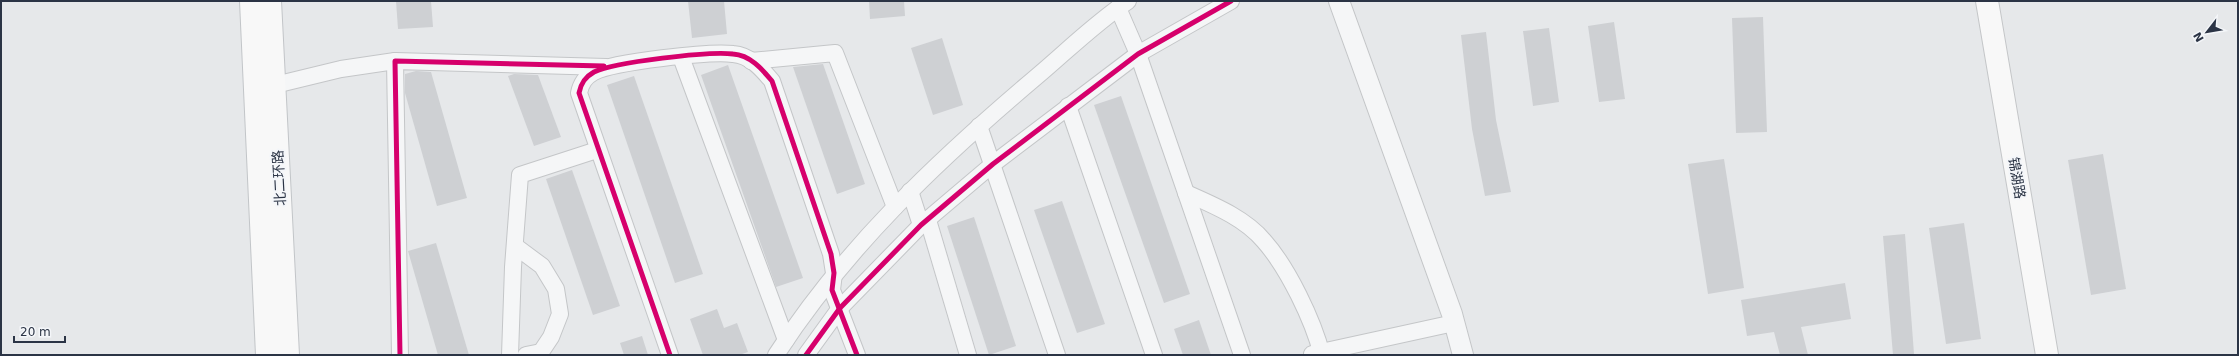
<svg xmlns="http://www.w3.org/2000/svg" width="2239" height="356" viewBox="0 0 2239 356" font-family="'DejaVu Sans','Noto Sans SC',sans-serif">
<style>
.building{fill:#ced0d3}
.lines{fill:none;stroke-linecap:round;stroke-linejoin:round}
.minor-casing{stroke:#c4c6c8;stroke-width:18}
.tertiary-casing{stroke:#c4c6c8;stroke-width:22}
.secondary-casing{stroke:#c4c6c8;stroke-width:24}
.primary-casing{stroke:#c2c5c8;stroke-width:24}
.minor{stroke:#f5f6f7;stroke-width:16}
.tertiary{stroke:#f5f6f7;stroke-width:20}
.secondary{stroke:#f8f8f8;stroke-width:22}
.primary{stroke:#f8f8f8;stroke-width:22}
.cycleway-casing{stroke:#f4f6f9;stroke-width:8}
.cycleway{stroke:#d6006c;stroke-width:5}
.labels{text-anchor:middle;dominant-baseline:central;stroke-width:4;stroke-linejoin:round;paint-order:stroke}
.street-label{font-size:14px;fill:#2b3445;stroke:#f4f6f9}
</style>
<rect width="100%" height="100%" fill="#e6e8ea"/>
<g class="building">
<polygon points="396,1 431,1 433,27 398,29"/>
<polygon points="688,1 724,1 727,34 692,38"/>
<polygon points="869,1 904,1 905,16 870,19"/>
<polygon points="1763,17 1767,132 1736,133 1732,18"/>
<polygon points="1614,22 1625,99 1599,102 1588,26"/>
<polygon points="1549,28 1559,102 1533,106 1523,31"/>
<polygon points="1486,32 1496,120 1511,192 1485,196 1472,129 1461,35"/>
<polygon points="942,38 963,105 933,115 911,48"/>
<polygon points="823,64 865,184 837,194 793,67"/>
<polygon points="728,65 803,278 776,287 701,75"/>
<polygon points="416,71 431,72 467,198 437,206 405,93 405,74"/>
<polygon points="514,74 538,75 561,137 534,146 508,76"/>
<polygon points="634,76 703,274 675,283 607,85"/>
<polygon points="1121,96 1190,294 1164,303 1094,105"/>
<polygon points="2103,154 2126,289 2091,295 2068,160"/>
<polygon points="1724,159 1744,288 1708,294 1688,164"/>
<polygon points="572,170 620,306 593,315 546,179"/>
<polygon points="1062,201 1105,324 1077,333 1034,210"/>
<polygon points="974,217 1016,346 989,355 947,226"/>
<polygon points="1964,223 1981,339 1946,344 1929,228"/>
<polygon points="1905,234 1914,354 1893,355 1883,236"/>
<polygon points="436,243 469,355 438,355 408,251"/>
<polygon points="1845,283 1851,319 1801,327 1808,355 1780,355 1774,332 1747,336 1741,300"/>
<polygon points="717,309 724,328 737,323 748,352 739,355 703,355 690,319"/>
<polygon points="1199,320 1211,355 1183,355 1174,329"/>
<polygon points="642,336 648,355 624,355 620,343"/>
</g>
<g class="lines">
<defs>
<g id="minor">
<polyline points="1118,8 1138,54 1242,355"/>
<polyline points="681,57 786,340"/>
<polyline points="751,61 835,53 895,207"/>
<polyline points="275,85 341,69 395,61"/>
<polyline points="1068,106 1154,355"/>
<polyline points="979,126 1057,355"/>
<polyline points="910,191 921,225"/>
<path d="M1186 193C1213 205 1245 218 1264 241 1288 268 1313 320 1322 355"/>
<polyline points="928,220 968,355"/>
<polyline points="515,246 542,266 556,289 560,314 551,337 541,352 526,355"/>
<polyline points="1312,354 1454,323"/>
<polyline points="400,355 395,61 606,67"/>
<polyline points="510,355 513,267 520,175 597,150"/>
<path d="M670 355 579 93C581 83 585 77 594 72 614 62 710 51 733 54 750 55 762 69 772 81L831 254 834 273 832 290 857 355"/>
<path d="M776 355C845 248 938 160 1035 78 1066 52 1095 23 1128 1"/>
<polyline points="806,355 840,308 921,225 993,164 1138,54 1231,1"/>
</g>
<polyline id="tertiary" points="1339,1 1452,314 1463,355"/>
<polyline id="secondary" points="1987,1 2047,355"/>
<g id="primary">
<polyline points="251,1 267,355"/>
<polyline points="270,1 288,355"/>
</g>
</defs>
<use href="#minor" class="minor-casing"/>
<use href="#tertiary" class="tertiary-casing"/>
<use href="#secondary" class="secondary-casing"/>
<use href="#primary" class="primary-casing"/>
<use href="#minor" class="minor"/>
<use href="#tertiary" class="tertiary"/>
<use href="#secondary" class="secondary"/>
<use href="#primary" class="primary"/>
<defs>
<g id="cycleway">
<polyline points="400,355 395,61 604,66"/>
<path d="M670 355 579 93C581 83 585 77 594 72 614 62 710 51 733 54 750 55 762 69 772 81L831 254 834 273 832 290 857 355"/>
<polyline points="806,355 840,308 921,225 993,164 1138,54 1231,1"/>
</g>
</defs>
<use href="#cycleway" class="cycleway-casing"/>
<use href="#cycleway" class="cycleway"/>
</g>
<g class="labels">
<g class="street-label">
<text transform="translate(279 178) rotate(-93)">北二环路</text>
<text transform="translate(2017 178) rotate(80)">锦湖路</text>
</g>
</g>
<rect width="2239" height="356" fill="none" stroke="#2b3445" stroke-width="4"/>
<g transform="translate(2207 32) rotate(239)" stroke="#f4f6f9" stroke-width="3" paint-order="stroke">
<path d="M0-3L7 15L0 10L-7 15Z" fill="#2b3445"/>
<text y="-6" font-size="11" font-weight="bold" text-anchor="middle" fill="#2b3445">N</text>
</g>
<path d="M14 336v6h51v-6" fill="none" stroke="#2b3445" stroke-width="2"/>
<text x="20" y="336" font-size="12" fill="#2b3445" stroke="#f4f6f9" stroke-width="3" paint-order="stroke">20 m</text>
</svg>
